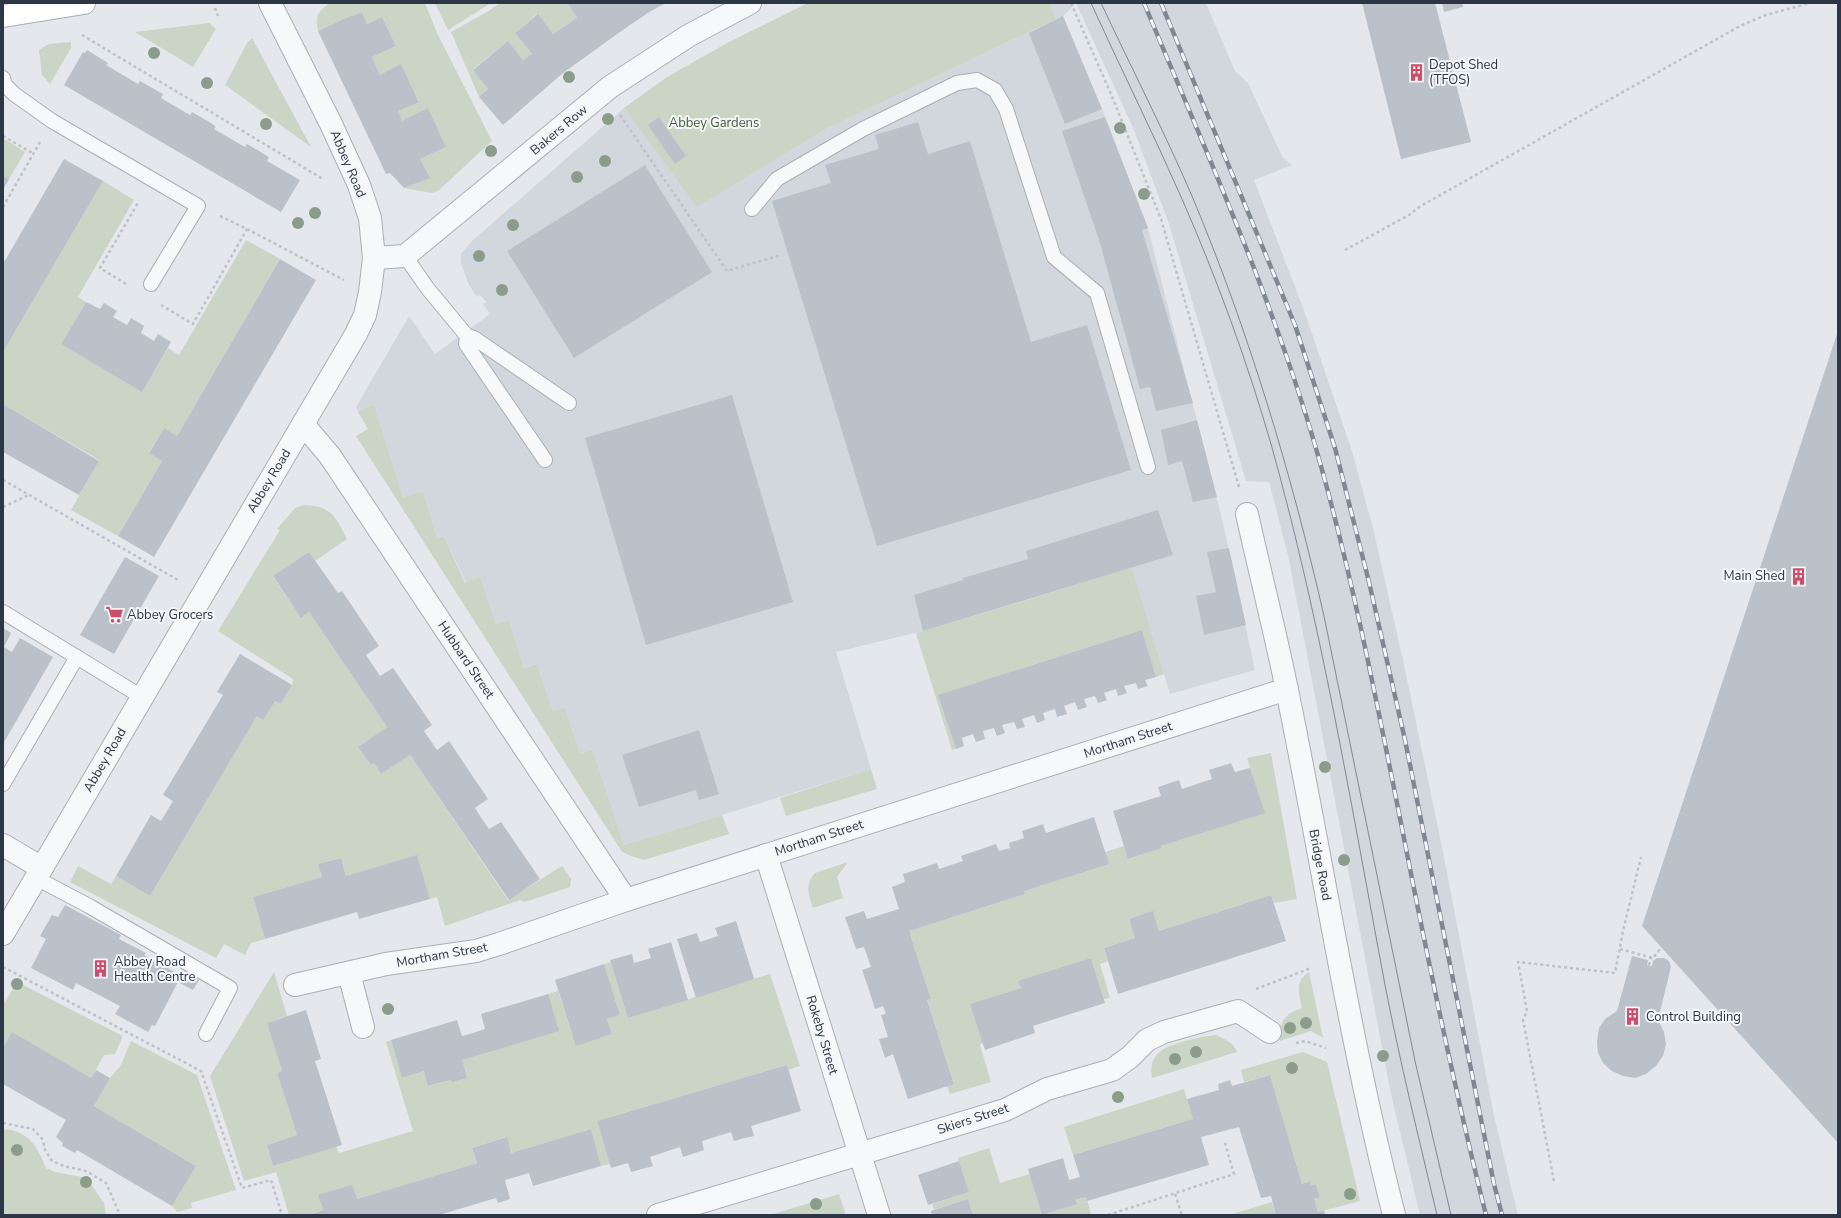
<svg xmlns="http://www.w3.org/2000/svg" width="1841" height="1218" viewBox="0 0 1841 1218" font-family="'Nunito Sans',sans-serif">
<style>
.built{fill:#d2d7de}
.green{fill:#cbd5c6}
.building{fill:#bbc1c9}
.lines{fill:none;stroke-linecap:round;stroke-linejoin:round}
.lane-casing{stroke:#a9afb6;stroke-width:16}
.street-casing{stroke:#a9afb6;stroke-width:24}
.secondary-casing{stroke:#a9afb6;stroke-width:24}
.path{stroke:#bec2c7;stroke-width:2.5;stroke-dasharray:3 3;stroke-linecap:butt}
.lane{stroke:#f7f8fa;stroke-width:14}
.street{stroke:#f7f8fa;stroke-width:22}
.secondary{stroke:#fff;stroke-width:22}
.tram{stroke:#7e8895;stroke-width:1}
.rail-casing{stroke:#7e8895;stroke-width:4.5}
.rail{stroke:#f4f6f9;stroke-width:3;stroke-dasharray:9;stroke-linecap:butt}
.tree{fill:#8b9d8a}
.labels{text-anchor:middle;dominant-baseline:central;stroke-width:4;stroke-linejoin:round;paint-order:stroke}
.poi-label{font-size:13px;fill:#2c3644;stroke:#f4f6f9;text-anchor:start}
.park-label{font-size:13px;fill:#436039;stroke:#f4f6f9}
.street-label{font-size:13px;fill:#2c3644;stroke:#f4f6f9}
</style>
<rect width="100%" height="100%" fill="#e4e8ec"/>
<polygon class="built" points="1050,3 1206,3 1235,71 1248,83 1283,158 1292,165 1254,180 1305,313 1352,451 1373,528 1403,660 1441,842 1494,1116 1518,1215 1420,1215 1391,1094 1288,555 1269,482 1246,481 1169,224 1134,130 1076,3 1063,16 1102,109 1148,228 1222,519 1255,670 1170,694 1132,567 1040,596 923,631 836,652 871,769 624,845 593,750 580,753 565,707 553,711 537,664 524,668 509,620 496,624 480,578 466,583 444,536 437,538 423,491 403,497 374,404 358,412 356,407 409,316 435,354 490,314 483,304 486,302 480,295 477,297 468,283 461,263 461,254 472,241 624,108 697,206 826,129 1056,19"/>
<g class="green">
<path d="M330 3H425L437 33 492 141 438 191 432 193 404 188 429 178 420 159 446 147 428 109 402 121 398 111 419 101 401 65 380 75 372 57 396 46 382 17 367 24 362 12 353 16 352 15 318 31C315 16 318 11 330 3Z"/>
<polygon points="435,3 491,3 448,30"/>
<polygon points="500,3 568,3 577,18 553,34 537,14 515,33 532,54 523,60 508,41 473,69 488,89 479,97 451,32 487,12"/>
<polygon points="808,3 1050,3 1056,19 826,129 697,207 624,108 667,77 729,42"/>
<polygon points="209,23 216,29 193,67 135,32"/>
<polygon points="252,38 311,147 225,85 247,43"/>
<polygon points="71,42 71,48 50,84 42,75 39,50 49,44"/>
<polygon points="3,138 25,152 9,179 3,176"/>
<polygon points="103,181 134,200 78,297 86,302 61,344 142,391 168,348 179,355 246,240 280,259 177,436 164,428 149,452 162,461 118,536 71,510 99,460 3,404 3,352"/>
<polygon points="374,404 403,497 423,491 437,538 444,536 465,583 480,577 496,624 509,620 524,668 537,664 553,711 565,707 580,753 593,750 624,845 722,815 729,834 644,860 631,856 622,852 356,436 368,429 358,412"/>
<path d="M304 505C332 506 335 516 347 539L315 561 309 552 273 577 301 618 309 612 387 727 358 747 371 765 374 763 381 774 410 755 508 900 562 866 571 879 570 887 525 902 520 900 445 926 437 897 430 899 417 856 346 876 341 858 318 864 322 877 253 897 265 939 251 943 245 955 224 944 216 958 70 882 78 866 111 884 116 876 150 896 257 716 275 701 281 704 292 685 293 679 218 631 280 530 277 529 295 508Z"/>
<polygon points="1132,567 1164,674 1156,677 1142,630 939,695 956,749 952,750 916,633 1040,596"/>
<polygon points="1271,753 1297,899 1274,903 1271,895 1159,931 1153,912 1129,919 1135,938 1104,948 1108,961 1100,964 1110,998 1104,999 1091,958 1019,982 1021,988 971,1004 983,1043 980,1045 991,1082 950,1094 947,1086 954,1083 927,1000 931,999 909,931 1025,894 1024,891 1105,852 1124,846 1129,859 1161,848 1161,846 1264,812 1247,758"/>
<polygon points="871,769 877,789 786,816 780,798"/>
<path d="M848 862 837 877 843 898 813 908C809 895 804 885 815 873Z"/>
<polygon points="611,962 628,1018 770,974 800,1066 788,1070 787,1065 597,1121 610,1164 601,1166 591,1129 511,1153 506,1137 472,1148 477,1163 357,1199 318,1195 323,1210 308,1215 289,1215 276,1172 244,1181 210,1076 274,972 287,1016 267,1023 282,1071 277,1073 297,1135 267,1145 273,1166 336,1146 339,1153 413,1131 386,1042 391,1040 402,1078 424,1071 429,1086 451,1080 462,1060 548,994 558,991 576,1045 612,1034 607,1019 620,1015 604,964"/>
<path d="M1309 972 1323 1038 1311 1031 1280 1041C1277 1024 1286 1012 1302 1008 1299 993 1294 982 1309 972Z"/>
<polygon points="17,982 123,1036 115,1054 104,1055 91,1078 12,1033 3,1048 3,1005"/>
<path d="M1216 1035C1226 1040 1233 1042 1237 1052L1152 1078C1148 1052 1165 1047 1185 1041 1196 1038 1205 1036 1216 1035Z"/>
<polygon points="131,1041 197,1075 236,1190 191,1203 192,1208 177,1212 172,1206 196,1166 94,1106 110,1078 121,1065"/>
<polygon points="1303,1052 1327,1062 1360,1201 1318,1212 1314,1199 1320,1197 1316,1184 1311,1185 1309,1181 1302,1184 1270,1075 1244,1082 1241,1070"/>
<polygon points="1184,1089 1193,1119 1073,1155 1064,1127"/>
<path d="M3 1129C29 1131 37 1146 46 1168L55 1172 87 1178 104 1203 106 1215H3Z"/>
<polygon points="989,1148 1000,1183 1030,1174 1042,1215 1076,1204 1075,1200 1086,1197 1091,1213 1088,1215 973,1215 968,1199 934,1210 932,1204 969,1192 958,1158"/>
<polygon points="839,1194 846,1215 770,1215"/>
<polygon points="1272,1202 1276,1215 1229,1215"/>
</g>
<g class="building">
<polygon points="568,3 666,3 651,11 627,27 563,73 503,125 479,97 488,89 473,70 508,41 523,60 532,54 515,33 538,14 553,34 577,18"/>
<polygon points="1362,3 1435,3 1471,142 1401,159"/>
<polygon points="1442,3 1462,3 1463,7 1444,12"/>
<polygon points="362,12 367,24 382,17 396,46 372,57 380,75 401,64 419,102 398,111 402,121 428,108 446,147 420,159 430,178 404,188 390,173 386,174 318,31 352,15 353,16"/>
<polygon points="1063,16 1102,109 1065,124 1029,33"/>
<polygon points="87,50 108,63 106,65 138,84 140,81 163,94 161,98 190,115 192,112 211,123 216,127 214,129 245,147 247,144 264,154 269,157 267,161 300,180 281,212 64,85 83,52 85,53"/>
<polygon points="659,117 686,156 675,164 648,125"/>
<polygon points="1105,117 1148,228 1142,230 1193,403 1156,411 1150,387 1140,389 1100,243 1062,131"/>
<polygon points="918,122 928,154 970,141 1031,342 1087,325 1131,470 877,546 772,201 831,183 825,165 879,149 875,135"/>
<polygon points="64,159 103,181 3,352 3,264"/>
<polygon points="645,165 712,272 574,358 507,251"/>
<polygon points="3,176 9,179 3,190"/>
<polygon points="280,259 316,280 154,557 118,536 162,461 149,453 164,428 177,436"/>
<polygon points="86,302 100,309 104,303 117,311 113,317 127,325 131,318 144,326 141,333 154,341 158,334 171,342 142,392 61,344"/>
<polygon points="1838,331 1838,1143 1642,926"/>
<polygon points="732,395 793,602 646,645 585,438"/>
<polygon points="3,404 99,461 79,495 3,452"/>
<polygon points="1197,420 1217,497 1193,502 1182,461 1168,465 1161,430"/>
<polygon points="1158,510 1173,555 923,631 914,595 963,580 963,578 1028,559 1026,551"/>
<polygon points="1229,548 1246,625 1204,635 1196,596 1216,592 1207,552"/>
<polygon points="309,552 338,593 342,591 379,646 366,655 380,676 393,668 432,725 424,731 437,750 449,741 488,799 475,808 482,819 489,829 501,822 540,879 509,900 410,755 381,774 374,763 371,765 358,747 387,727 309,612 301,618 273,576"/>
<polygon points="125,557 159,576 114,654 80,635"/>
<polygon points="3,628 11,633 4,647 12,652 20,638 53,657 3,744"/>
<polygon points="1142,630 1156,677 1145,680 1148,686 1138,689 1136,683 1124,686 1127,693 1118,696 1116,689 1104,693 1107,700 1098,703 1095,696 1084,699 1087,707 1078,710 1075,702 1064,706 1067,714 1057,717 1055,709 1043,713 1045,720 1037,723 1034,715 1022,719 1025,727 1017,729 1014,722 1002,725 1005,733 997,736 994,728 983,731 985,739 976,742 973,734 962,738 964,746 956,749 938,695"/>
<polygon points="240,654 292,685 281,704 275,701 263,720 257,716 150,896 116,876 151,815 161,821 173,801 163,795 223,695 217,692"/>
<polygon points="699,730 719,794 699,800 696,790 639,807 622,755"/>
<polygon points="1231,763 1235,772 1250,768 1265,813 1161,846 1162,848 1128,859 1113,811 1161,796 1158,787 1179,780 1182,789 1212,779 1209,770"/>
<polygon points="1094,817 1109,864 1024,891 1025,894 909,931 931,999 927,1000 954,1084 908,1099 893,1054 885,1058 879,1039 888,1037 881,1015 886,1014 883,1006 875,1009 868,987 862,970 871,967 864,947 856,949 845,917 864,911 867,919 899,909 892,887 905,882 903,874 937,863 939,869 963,861 961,856 996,844 999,851 1010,848 1009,843 1024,838 1022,831 1043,824 1046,833"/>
<polygon points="417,855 430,899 359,919 357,912 265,939 253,897 322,877 318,864 341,858 346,876"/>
<polygon points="1271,895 1286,941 1118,994 1104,948 1135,938 1129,919 1153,911 1159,931"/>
<polygon points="65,905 121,935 119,939 146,953 144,955 180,975 182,970 199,980 193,990 178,982 155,1026 152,1025 148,1032 115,1014 120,1006 76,983 73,990 31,968 46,939 40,936 52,915 58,917"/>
<polygon points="736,921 754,979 696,998 677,939 697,933 700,942 718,936 715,928"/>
<polygon points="671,942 688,1000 628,1018 610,960 632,954 634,963 651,958 648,949"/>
<polygon points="1632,956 1648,960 1647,965 1652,966 1653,961 1657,958 1664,958 1669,961 1671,967 1658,1020 1664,1032 1666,1044 1663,1056 1656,1066 1646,1074 1635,1078 1623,1076 1612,1071 1603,1063 1598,1053 1597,1041 1599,1028 1605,1019 1617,1011"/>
<polygon points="1091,958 1105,1003 1033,1026 1035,1033 985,1050 970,1004 1021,988 1018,981"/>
<polygon points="604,964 620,1015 607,1019 612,1034 576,1046 555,980"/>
<polygon points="548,994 559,1031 462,1060 467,1078 452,1082 451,1080 428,1086 424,1071 402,1078 391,1040 457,1020 462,1036 473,1033 485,1029 481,1014"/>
<polygon points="306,1010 321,1059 315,1061 342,1145 273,1166 267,1145 297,1135 277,1073 282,1071 267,1023"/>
<polygon points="12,1032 91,1078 96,1070 110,1078 94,1106 196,1166 172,1206 77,1150 75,1153 62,1146 63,1143 56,1137 66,1120 3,1084 3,1048"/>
<polygon points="787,1065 801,1111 751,1126 754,1136 745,1138 734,1141 731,1132 702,1141 704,1150 683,1157 680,1147 650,1157 653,1166 631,1172 628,1163 611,1168 597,1121"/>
<polygon points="1270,1075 1302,1184 1310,1181 1311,1185 1316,1184 1320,1197 1314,1199 1318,1212 1324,1210 1325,1215 1276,1215 1271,1196 1261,1198 1239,1127 1201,1137 1209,1165 1087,1201 1086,1197 1075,1200 1077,1204 1042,1215 1028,1169 1063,1158 1069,1180 1080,1177 1073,1155 1193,1119 1187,1099 1219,1090 1218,1084 1230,1080 1232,1086"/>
<polygon points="591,1129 601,1166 533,1186 529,1173 505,1180 510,1199 498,1203 496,1198 439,1215 309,1215 323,1210 318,1195 352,1185 357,1199 454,1170 477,1163 472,1148 507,1137 511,1153"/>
<polygon points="959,1161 969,1192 928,1205 918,1175"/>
<polygon points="968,1199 973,1215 932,1215 931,1211"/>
</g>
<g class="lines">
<defs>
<g id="lane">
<polyline points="3,78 5,85 14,94 52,121 198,206 151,284"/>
<polyline points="752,209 777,179 863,129 957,83 977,80 995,90 1006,109 1054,257 1097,293 1148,467"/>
<polyline points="405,256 428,289 467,336 474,338 569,403"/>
<polyline points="467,336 466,344 545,460"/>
<polyline points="3,612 142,697"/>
<polyline points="3,784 77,657"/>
<polyline points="36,878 89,906 230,988 206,1034"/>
</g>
<g id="street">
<polyline points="374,258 405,256 610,87 688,36 750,3"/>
<polyline points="303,424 330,456 626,900"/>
<path d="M1247 514C1260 573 1275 631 1287 690 1323 865 1350 1042 1394 1215"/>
<polyline points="3,845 42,868"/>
<polyline points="766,855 879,1215"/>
<polyline points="3,934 356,334 365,315 370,292 374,258 370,218 359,185 331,124 270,3"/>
<polyline points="349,973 363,1027"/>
<polyline points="295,985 386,964 476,951 499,944 626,900 1287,689"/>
<polyline points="658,1215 1005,1110 1047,1089 1112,1070 1130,1057 1147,1040 1164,1032 1238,1011 1270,1032"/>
</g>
<polyline id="secondary" points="3,16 84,3"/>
</defs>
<use href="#lane" class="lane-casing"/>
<use href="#street" class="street-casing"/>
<use href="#secondary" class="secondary-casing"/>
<g class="path">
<polyline points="1071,3 1111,94 1161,219 1239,487"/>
<polyline points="215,8 218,16"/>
<polyline points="82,35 323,179"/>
<polyline points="620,115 727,271 781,255"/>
<polyline points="3,136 34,154"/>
<polyline points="3,207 40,142"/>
<polyline points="220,216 247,229 344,280"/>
<polyline points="1345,250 1409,215 1419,207 1740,26 1766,15 1810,3"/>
<polyline points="126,284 100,268 139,201"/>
<polyline points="161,305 193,324 247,229"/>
<polyline points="3,480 178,580"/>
<polyline points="3,507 29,495"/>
<polyline points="1620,949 1653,958 1661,948"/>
<polyline points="1649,965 1651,958"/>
<polyline points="3,967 201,1071 242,1188 271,1180 282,1215"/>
<polyline points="1256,989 1311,968"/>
<polyline points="1296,1043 1305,1041 1326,1048"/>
<polyline points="3,1123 33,1129 43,1140 45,1150 52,1161 64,1166 86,1171 106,1183 120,1215"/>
<polyline points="1554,1181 1523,1020 1527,1011 1518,962 1615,973 1623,931 1641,857"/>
<polyline points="1175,1194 1182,1215"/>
<polyline points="1108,1215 1234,1174 1224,1140"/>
</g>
<use href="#lane" class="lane"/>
<use href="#street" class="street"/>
<use href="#secondary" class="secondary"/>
<g class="tram">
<path d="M1091 3C1121 69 1153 133 1182 199 1217 279 1247 361 1271 444 1321 622 1351 804 1385 985 1400 1062 1419 1139 1437 1215"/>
<path d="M1101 3C1131 67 1164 131 1192 196 1249 332 1291 472 1324 616L1415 1061 1451 1215"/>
</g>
<defs>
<g id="rail">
<path d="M1144 3C1209 159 1280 314 1324 477 1355 590 1377 704 1400 818 1426 951 1453 1084 1486 1215"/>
<polyline points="1161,3 1295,325 1335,448 1369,582 1405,740 1494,1184 1502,1215"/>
</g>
</defs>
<use href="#rail" class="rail-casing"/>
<use href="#rail" class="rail"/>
</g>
<g class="tree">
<circle cx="154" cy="53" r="6"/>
<circle cx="569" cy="77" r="6"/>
<circle cx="207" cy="83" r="6"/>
<circle cx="608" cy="119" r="6"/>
<circle cx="266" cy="124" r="6"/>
<circle cx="1120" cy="128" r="6"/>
<circle cx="491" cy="151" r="6"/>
<circle cx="605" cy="161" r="6"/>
<circle cx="577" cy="177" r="6"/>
<circle cx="1144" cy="194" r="6"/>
<circle cx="315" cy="213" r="6"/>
<circle cx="298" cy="223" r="6"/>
<circle cx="513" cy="225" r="6"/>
<circle cx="479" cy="256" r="6"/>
<circle cx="502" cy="290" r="6"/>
<circle cx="1325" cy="767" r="6"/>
<circle cx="1344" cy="860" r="6"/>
<circle cx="17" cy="984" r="6"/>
<circle cx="388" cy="1009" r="6"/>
<circle cx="1306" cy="1023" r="6"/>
<circle cx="1290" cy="1028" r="6"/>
<circle cx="1196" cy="1052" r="6"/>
<circle cx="1383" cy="1056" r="6"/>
<circle cx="1175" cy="1059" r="6"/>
<circle cx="1292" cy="1068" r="6"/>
<circle cx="1118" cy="1097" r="6"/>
<circle cx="17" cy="1150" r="6"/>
<circle cx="86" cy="1182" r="6"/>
<circle cx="1350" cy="1194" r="6"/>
<circle cx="816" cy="1204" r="6"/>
</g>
<defs>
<symbol id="building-bare" viewBox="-9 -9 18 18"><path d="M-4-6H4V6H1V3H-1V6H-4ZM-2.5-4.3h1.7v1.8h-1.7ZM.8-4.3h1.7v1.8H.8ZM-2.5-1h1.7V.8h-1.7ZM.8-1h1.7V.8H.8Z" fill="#cd4d6a" stroke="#f4f6f9" stroke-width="2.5" paint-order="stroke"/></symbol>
<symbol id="supermarket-bare" viewBox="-9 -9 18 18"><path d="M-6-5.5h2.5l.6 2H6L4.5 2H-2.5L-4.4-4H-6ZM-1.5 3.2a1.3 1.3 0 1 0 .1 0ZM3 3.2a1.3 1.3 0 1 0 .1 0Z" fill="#cd4d6a" stroke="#f4f6f9" stroke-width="2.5" paint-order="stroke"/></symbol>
</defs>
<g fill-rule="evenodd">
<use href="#building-bare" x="1404" y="60" width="25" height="25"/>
<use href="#building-bare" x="1786" y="564" width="25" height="25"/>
<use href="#supermarket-bare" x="102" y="602" width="25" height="25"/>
<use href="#building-bare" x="88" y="956" width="25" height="25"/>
<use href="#building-bare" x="1620" y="1004" width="25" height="25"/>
</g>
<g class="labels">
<g class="poi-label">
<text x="1429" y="65">Depot Shed<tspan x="1429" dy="15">(TFOS)</tspan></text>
<text x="1785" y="576" text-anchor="end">Main Shed</text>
<text x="127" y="615">Abbey Grocers</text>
<text x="114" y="962">Abbey Road<tspan x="114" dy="15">Health Centre</tspan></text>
<text x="1646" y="1017">Control Building</text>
</g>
<g class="park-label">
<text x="714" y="123">Abbey Gardens</text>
</g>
<g class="street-label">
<text transform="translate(559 130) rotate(-40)">Bakers Row</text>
<text transform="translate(348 164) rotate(67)">Abbey Road</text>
<text transform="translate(269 481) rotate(-59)">Abbey Road</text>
<text transform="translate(466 660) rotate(56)">Hubbard Street</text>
<text transform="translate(1128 740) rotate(-18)">Mortham Street</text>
<text transform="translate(105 760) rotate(-60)">Abbey Road</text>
<text transform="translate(819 838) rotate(-18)">Mortham Street</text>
<text transform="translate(1320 865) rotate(79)">Bridge Road</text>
<text transform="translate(442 955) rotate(-10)">Mortham Street</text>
<text transform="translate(822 1035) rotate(73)">Rokeby Street</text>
<text transform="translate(973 1119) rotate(-18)">Skiers Street</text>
</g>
</g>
<rect width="1841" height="1218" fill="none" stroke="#2c3644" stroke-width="8"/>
</svg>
